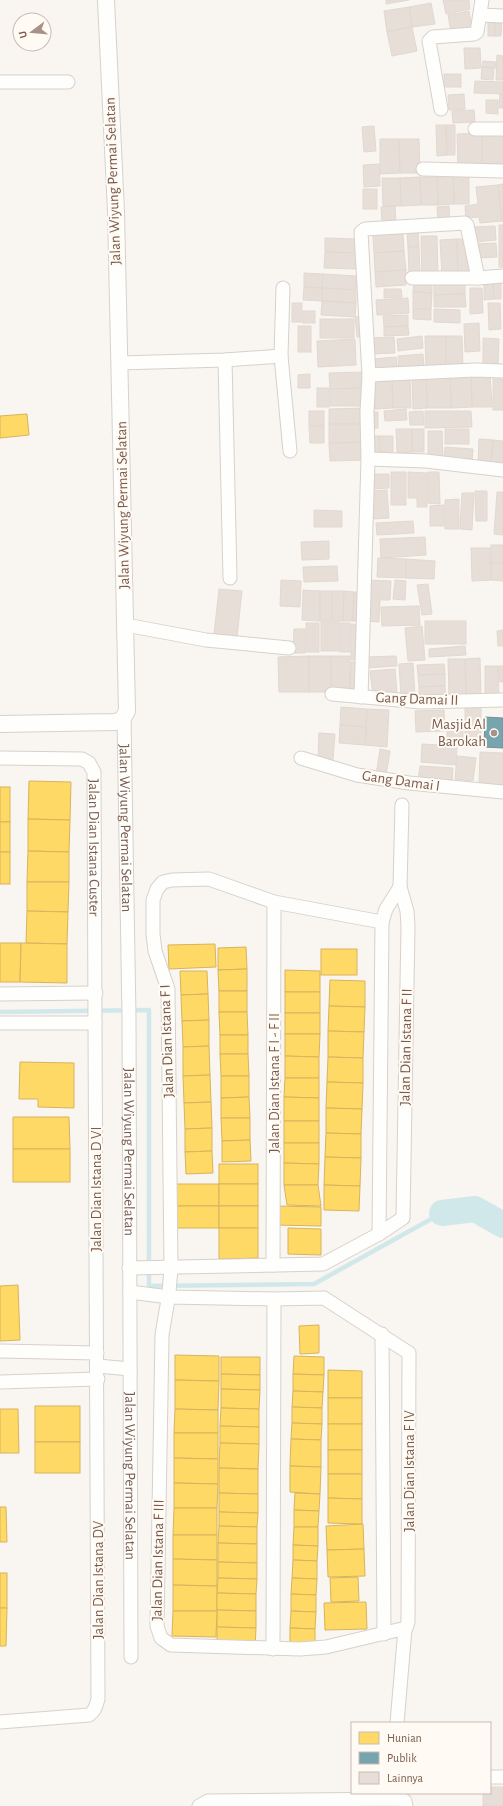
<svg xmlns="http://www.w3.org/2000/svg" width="503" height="1806" viewBox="0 0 503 1806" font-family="'Alegreya Sans',sans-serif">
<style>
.homes{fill:#ffd966;stroke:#d7b45e}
.public{fill:#76a5af;stroke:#778f92}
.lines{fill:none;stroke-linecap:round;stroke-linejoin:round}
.stream{stroke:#d0e8ea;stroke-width:4.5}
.river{stroke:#d0e8ea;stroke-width:26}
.building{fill:#e6ded7;stroke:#e2d8d2}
.minor-casing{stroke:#d7d1cb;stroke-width:15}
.tertiary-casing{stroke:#d7d1cb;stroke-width:18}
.minor{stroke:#fefefd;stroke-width:13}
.tertiary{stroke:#fefefd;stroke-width:16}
.poi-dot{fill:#a69286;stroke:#fffaf3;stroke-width:1.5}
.labels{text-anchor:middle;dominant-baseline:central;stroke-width:4;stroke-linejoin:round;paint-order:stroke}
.street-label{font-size:15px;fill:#7a5c4d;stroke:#fffaf3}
.poi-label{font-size:15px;fill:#7a5c4d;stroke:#fffaf3;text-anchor:end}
</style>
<rect width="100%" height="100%" fill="#f9f5f0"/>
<g class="homes">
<polygon points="27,414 29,435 0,438 0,416"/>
<polygon points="29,781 71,782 70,820 28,819"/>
<rect x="0" y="787" width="10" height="35"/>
<polygon points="28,819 70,820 69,852 28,851"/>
<rect x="0" y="822" width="10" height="30"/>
<polygon points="28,851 69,852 69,882 27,882"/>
<rect x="0" y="852" width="10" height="32"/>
<polygon points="27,882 69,882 68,912 27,911"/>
<polygon points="27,911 68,912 67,944 26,943"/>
<polygon points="0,943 21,943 20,982 0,982"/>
<polygon points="21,943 67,944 67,983 20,982"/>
<polygon points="215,944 216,967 169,969 168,945"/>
<polygon points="246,947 247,969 218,970 218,948"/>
<rect x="321" y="949" width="36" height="26"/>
<polygon points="247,969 247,991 219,991 218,970"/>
<polygon points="285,970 320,971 320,992 285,992"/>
<polygon points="180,971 207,971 208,994 181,995"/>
<polygon points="330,980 365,981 365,1007 329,1006"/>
<rect x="219" y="991" width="28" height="21"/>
<rect x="285" y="992" width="35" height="21"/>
<polygon points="208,994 209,1020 182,1021 181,995"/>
<polygon points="329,1006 365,1007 364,1032 328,1031"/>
<polygon points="219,1012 247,1012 248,1035 220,1035"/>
<rect x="285" y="1013" width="35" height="21"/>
<polygon points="209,1020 209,1046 183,1047 182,1021"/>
<polygon points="328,1031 364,1032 363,1058 328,1057"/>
<polygon points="285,1034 320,1034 319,1057 285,1056"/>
<rect x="220" y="1035" width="28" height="19"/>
<polygon points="209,1046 210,1075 183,1076 183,1047"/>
<polygon points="220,1054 248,1054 249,1076 221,1076"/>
<polygon points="285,1056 319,1057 319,1078 285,1078"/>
<polygon points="328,1057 363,1058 363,1083 327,1082"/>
<polygon points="20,1062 74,1063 74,1108 38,1107 38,1099 19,1099"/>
<polygon points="210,1075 211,1102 184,1103 183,1076"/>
<polygon points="221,1076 249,1076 249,1097 221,1098"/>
<polygon points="285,1078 319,1078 319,1098 284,1097"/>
<polygon points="327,1082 363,1083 362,1109 326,1108"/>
<polygon points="249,1097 250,1118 221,1118 221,1098"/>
<polygon points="284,1097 319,1098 319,1121 284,1121"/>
<polygon points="211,1102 212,1128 185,1129 184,1103"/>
<polygon points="326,1108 362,1109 361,1134 326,1133"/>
<polygon points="13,1117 69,1117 70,1149 13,1149"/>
<polygon points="221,1118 250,1118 250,1140 222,1141"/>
<rect x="284" y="1121" width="35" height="22"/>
<polygon points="212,1128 212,1151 185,1152 185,1129"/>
<polygon points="326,1133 361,1134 361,1158 325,1157"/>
<polygon points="250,1140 251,1161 222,1162 222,1141"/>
<polygon points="284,1143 319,1143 319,1164 284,1163"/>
<rect x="13" y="1149" width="57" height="33"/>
<polygon points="212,1151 213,1173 186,1174 185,1152"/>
<polygon points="325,1157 361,1158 360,1186 324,1185"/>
<polygon points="284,1163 319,1164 318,1185 284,1185"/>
<rect x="219" y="1164" width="39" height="20"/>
<rect x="171" y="1184" width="48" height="22"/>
<rect x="219" y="1184" width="39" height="22"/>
<polygon points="284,1185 318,1185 321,1206 287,1205"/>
<polygon points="324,1185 360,1186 359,1211 324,1210"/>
<rect x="171" y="1206" width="48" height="22"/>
<rect x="219" y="1206" width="39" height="22"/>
<polygon points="275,1206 321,1207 321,1226 275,1225"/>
<polygon points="219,1228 258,1228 258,1258 219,1259"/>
<polygon points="288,1228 321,1229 321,1255 288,1254"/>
<polygon points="18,1285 20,1340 0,1341 0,1286"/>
<polygon points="319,1325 319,1353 300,1354 299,1326"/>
<polygon points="175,1355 219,1356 219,1381 175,1380"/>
<polygon points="294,1356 324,1357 324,1375 293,1374"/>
<polygon points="221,1357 260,1357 260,1375 221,1374"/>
<polygon points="328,1370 362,1371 362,1398 328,1398"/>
<polygon points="221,1374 260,1375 260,1390 221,1389"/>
<polygon points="293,1374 324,1375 323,1392 293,1391"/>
<polygon points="175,1380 219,1381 218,1410 175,1409"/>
<polygon points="221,1389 260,1390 259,1409 221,1408"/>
<polygon points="293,1391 323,1392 322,1408 292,1407"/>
<rect x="328" y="1398" width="34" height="26"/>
<rect x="35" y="1406" width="45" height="36"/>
<polygon points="292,1407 322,1408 322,1424 292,1423"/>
<polygon points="221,1408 259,1409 259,1427 220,1426"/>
<polygon points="0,1409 18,1409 19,1453 0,1453"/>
<polygon points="175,1409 218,1410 218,1433 174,1433"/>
<polygon points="292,1423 322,1424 321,1440 291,1439"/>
<rect x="328" y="1424" width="34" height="26"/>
<polygon points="220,1426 259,1427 259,1444 220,1443"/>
<polygon points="174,1433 218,1433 218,1459 174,1458"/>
<polygon points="291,1439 321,1440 321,1467 290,1466"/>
<rect x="35" y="1442" width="45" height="31"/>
<polygon points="220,1443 259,1444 258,1469 219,1468"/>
<rect x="328" y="1450" width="34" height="24"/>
<polygon points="174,1458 218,1459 218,1484 174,1483"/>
<polygon points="290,1466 321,1467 320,1494 290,1492"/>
<polygon points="219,1468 258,1469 258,1494 219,1493"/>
<polygon points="328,1474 362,1474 362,1499 328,1498"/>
<polygon points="174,1483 218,1484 217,1508 174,1508"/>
<polygon points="219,1493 258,1494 258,1513 219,1512"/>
<polygon points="295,1493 320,1494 319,1511 294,1510"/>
<polygon points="328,1498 362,1499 362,1524 328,1523"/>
<polygon points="0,1507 6,1507 7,1542 0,1542"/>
<polygon points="174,1508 217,1508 217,1535 173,1535"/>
<polygon points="294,1510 319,1511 318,1527 294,1527"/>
<polygon points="219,1512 258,1513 257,1527 219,1526"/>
<polygon points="363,1524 364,1549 327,1550 326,1526"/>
<polygon points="219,1526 257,1527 257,1544 218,1543"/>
<polygon points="294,1527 318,1527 318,1546 293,1545"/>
<polygon points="173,1535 217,1535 217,1560 173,1559"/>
<polygon points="218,1543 257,1544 257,1563 218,1562"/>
<polygon points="293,1545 318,1546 317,1561 293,1560"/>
<polygon points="364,1549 365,1576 328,1577 327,1550"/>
<polygon points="173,1559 217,1560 217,1586 173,1585"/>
<polygon points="293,1560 317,1561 317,1579 292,1578"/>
<polygon points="218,1562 257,1563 257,1579 218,1578"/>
<rect x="0" y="1573" width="7" height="35"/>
<polygon points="358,1577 359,1601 331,1602 330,1578"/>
<polygon points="218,1578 257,1579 256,1594 217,1593"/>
<polygon points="292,1578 317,1579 316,1595 291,1594"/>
<polygon points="173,1585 217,1586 217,1611 173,1611"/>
<polygon points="217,1593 256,1594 256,1611 217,1610"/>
<polygon points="291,1594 316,1595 316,1612 291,1611"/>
<polygon points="366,1602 367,1629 325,1630 324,1603"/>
<polygon points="0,1608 7,1608 6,1646 0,1646"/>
<polygon points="217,1610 256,1611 256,1628 217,1627"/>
<polygon points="173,1611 217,1611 216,1637 172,1636"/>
<polygon points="291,1611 316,1612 315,1629 290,1628"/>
<polygon points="217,1627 256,1628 255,1647 217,1646"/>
<polygon points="290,1628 315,1629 315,1647 290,1646"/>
</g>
<polygon class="public" points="485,717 503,718 503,748 484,747"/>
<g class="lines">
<polyline class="stream" points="0,1012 149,1010 149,1286 314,1284 442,1213"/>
<polyline class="river" points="442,1213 475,1209 503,1225"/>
</g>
<g class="building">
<polygon points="386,0 409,0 386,4"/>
<polygon points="443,0 469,0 470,9 446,14"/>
<polygon points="431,3 435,24 412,27 409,7"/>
<polygon points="409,7 412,27 387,32 384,11"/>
<polygon points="469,11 472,28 451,32 448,15"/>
<rect x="488" y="17" width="7" height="19"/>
<polygon points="495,17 502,18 501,36 495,36"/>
<polygon points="412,27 417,51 392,56 387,32"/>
<polygon points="464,48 480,48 481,68 465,69"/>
<polygon points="497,55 503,56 503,80 496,80"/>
<polygon points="483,61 496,62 496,68 482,67"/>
<polygon points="482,67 494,68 493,80 481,79"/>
<rect x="444" y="74" width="17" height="13"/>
<polygon points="475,81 503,82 503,94 474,93"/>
<polygon points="464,94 465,109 449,110 448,95"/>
<polygon points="500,94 503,95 503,108 499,108"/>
<polygon points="486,100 498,100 498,114 486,113"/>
<polygon points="474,110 475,122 453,123 452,111"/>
<polygon points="436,125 446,125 447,155 437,156"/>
<polygon points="446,125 455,125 455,155 447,155"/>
<polygon points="374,126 376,151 364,152 362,127"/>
<polygon points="482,133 482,165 458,166 457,134"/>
<polygon points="482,133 503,133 503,164 482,165"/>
<polygon points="380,139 399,139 400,173 380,174"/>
<polygon points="399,139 419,139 420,173 400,173"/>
<polygon points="379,164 380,186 364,187 363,165"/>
<polygon points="453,176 469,176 469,204 454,204"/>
<polygon points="453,176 454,204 438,205 437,177"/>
<polygon points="420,177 437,177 438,205 421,205"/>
<polygon points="420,177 421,205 401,206 400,178"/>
<polygon points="382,178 400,178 401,206 383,206"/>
<polygon points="503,184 503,221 502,221 498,185"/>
<polygon points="498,185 502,221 480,223 479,217 466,218 465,206 478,204 476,187"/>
<rect x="363" y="189" width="14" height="20"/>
<polygon points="395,206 396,223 382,224 381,207"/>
<polygon points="449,206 450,222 438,223 437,207"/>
<rect x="499" y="225" width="4" height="42"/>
<polygon points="495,226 496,240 475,242 475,227"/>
<polygon points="407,230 418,230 419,247 408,247"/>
<polygon points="403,234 404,251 374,253 373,235"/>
<polygon points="421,236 437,236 438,277 422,278"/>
<polygon points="325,238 358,239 357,253 325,252"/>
<polygon points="457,239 458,277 442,277 440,240"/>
<polygon points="457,239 468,239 470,276 458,277"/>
<polygon points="496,243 497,257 474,258 473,244"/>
<polygon points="408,247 419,247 420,274 409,274"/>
<polygon points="404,251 406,270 375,272 374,253"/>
<polygon points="325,252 357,253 357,269 324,268"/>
<polygon points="406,270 406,285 376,287 375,272"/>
<polygon points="304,273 323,274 322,288 304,287"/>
<polygon points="323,274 357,276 356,290 322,288"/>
<polygon points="414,280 432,281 432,293 413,292"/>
<polygon points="465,282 465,294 434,295 434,283"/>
<polygon points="493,283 494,299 484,300 484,284"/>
<polygon points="493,283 501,283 501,299 494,299"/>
<polygon points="304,287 322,288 322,301 303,300"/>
<polygon points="322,288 356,290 356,303 322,301"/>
<polygon points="470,288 482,288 483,313 470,314"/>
<polygon points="384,289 401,289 402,297 384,298"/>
<polygon points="413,292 432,293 431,309 413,309"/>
<polygon points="465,294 466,307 434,307 434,295"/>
<polygon points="408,298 409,313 377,315 376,300"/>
<polygon points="322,301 356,303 355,317 321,315"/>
<rect x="292" y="303" width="10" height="19"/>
<polygon points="488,303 500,303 501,329 489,330"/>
<polygon points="413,309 431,309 431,320 413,319"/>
<polygon points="434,309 460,310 460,323 434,322"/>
<rect x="303" y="311" width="12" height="12"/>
<polygon points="408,315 408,326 384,327 383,316"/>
<polygon points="364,316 365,336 357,337 355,317"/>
<rect x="320" y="319" width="34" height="19"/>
<polygon points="479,323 480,351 465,352 464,324"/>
<rect x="298" y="326" width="13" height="26"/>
<polygon points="408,326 409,335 384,336 384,327"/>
<polygon points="422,336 423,348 398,351 397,339"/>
<polygon points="425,336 446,336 446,369 426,369"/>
<polygon points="446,336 462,336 463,368 446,369"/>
<polygon points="394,337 395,353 371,354 370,338"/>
<polygon points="483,338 499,339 498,365 483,364"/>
<polygon points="355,339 356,365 318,367 317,341"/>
<polygon points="423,354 424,368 399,370 398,356"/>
<polygon points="396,357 398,371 374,373 373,359"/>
<polygon points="366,372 366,388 330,389 329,373"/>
<polygon points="310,374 310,388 298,388 298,375"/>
<polygon points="471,375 490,375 492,407 472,407"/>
<polygon points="471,375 472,407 451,408 450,376"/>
<polygon points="426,376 450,376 451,408 427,408"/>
<polygon points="426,376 427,408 413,409 412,377"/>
<polygon points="410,379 411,408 393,408 392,380"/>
<rect x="493" y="379" width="10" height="31"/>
<polygon points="392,380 393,408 375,409 374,381"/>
<rect x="317" y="388" width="12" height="19"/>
<polygon points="366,388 367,406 330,406 330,389"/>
<polygon points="366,408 366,424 329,424 329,409"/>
<polygon points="406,409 407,420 385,421 384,411"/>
<rect x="309" y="411" width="15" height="15"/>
<polygon points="423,411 424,425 410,425 409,412"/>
<polygon points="425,411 471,411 472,427 425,428"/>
<rect x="368" y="412" width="10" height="16"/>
<polygon points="329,424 366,424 367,442 329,443"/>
<polygon points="309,426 324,426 324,443 310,443"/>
<polygon points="396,429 412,429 412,452 397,453"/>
<rect x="412" y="429" width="12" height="23"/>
<rect x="445" y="429" width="24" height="15"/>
<polygon points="428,431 442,431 443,459 428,460"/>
<polygon points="369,436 379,436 380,452 369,452"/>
<polygon points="379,436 393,436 393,452 380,452"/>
<polygon points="479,439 493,440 491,465 478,464"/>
<polygon points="493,440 503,441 503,465 491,465"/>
<polygon points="367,442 367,460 330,461 329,443"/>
<polygon points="445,447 473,449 472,463 444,461"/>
<rect x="391" y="472" width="15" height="33"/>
<polygon points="408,472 427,473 427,507 417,507 417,498 408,498"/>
<polygon points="428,472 439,472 440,504 428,503"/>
<polygon points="370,474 389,474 389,488 371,489"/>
<polygon points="387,490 389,518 372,519 370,491"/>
<polygon points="475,491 487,491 487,521 476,521"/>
<polygon points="497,492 503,492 503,535 494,534"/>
<polygon points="462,493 474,493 472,530 460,529"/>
<polygon points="459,499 459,529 445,529 445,500"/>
<polygon points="444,505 444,526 430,526 430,506"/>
<polygon points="314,510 342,511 342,527 314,527"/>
<polygon points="413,521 414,533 377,535 376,523"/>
<polygon points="425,537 426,555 381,558 380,539"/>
<polygon points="329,541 329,559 302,560 301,542"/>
<rect x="491" y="545" width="12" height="18"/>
<polygon points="471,548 490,548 491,580 472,581"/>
<polygon points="378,558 406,559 406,578 377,577"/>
<polygon points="406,559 435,561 434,579 406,578"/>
<polygon points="491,563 503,563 503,581 491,580"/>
<polygon points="337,566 338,581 304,582 303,567"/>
<polygon points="281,580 301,581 300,607 280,606"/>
<polygon points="367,580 391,581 390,600 380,600 379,622 365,621"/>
<polygon points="395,580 406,581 405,600 393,599"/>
<polygon points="428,584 432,614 422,615 417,585"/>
<polygon points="219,589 242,591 237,637 214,634"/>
<polygon points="303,590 320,591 320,621 302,620"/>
<rect x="320" y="591" width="12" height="30"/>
<polygon points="332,591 344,591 343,621 332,621"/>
<polygon points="344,591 354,592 353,621 343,621"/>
<polygon points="354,592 364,592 363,622 353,621"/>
<polygon points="419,606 420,625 382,626 381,607"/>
<rect x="425" y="621" width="41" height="23"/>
<rect x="321" y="622" width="18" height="29"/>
<rect x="306" y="623" width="13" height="29"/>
<rect x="340" y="623" width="10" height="29"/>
<polygon points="351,624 363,625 362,660 351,660"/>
<polygon points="422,626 425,660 408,661 405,628"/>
<polygon points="294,629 305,629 305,653 293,653"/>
<polygon points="503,630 503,646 498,646 497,631"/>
<polygon points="465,646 466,655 429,657 429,649"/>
<rect x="309" y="656" width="22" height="36"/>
<polygon points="309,656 309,692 279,692 278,657"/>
<polygon points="331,656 350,656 350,693 331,692"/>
<polygon points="396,656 397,666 365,668 364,657"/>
<polygon points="480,658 481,696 466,697 465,659"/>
<polygon points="448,659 465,659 466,697 449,697"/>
<polygon points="351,662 361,662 361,692 350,692"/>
<polygon points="413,663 415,696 401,696 399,664"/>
<polygon points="444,664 445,674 418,675 417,665"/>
<polygon points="485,666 498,666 499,698 485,698"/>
<polygon points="498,666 503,666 503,682 500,682"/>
<polygon points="395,669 397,693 373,695 370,671"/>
<polygon points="445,674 445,686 419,687 418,675"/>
<polygon points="445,686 446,700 419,701 419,687"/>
<polygon points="465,706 481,706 481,744 465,743"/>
<polygon points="341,707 367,709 366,727 340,725"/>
<polygon points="367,709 389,710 387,747 365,745"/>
<polygon points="444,710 445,731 416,732 415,711"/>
<polygon points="340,725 366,727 365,745 339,743"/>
<rect x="447" y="729" width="16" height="13"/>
<polygon points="319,733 335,734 333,760 318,760"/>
<polygon points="422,744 457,746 456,765 421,762"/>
<polygon points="380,749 390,751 386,776 376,775"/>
<polygon points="480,752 503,753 503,788 479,786"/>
<polygon points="457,756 476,758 473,781 455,779"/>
<polygon points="420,766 453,768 452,782 418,780"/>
<polygon points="490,1787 503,1787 503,1806 483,1806 483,1793 490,1793"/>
</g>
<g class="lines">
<defs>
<g id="minor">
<polyline points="480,15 503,16"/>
<polyline points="0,82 68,82"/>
<polyline points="441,109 429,41 433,37 474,34 477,32 482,0"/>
<polyline points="475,129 503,129"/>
<polyline points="423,169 503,171"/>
<polyline points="412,278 478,278 503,276"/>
<polyline points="281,356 283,288"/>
<polyline points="225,360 230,578"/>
<polyline points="119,363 225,360 281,356 290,451"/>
<polyline points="369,375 475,370 503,371"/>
<polyline points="368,459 426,461 503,470"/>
<polyline points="126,625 206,640 289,648"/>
<polyline points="332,694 421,702 503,700"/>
<polyline points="361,697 368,459 367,412 369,375 361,232 365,229 465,223 467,225 478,278"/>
<path id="s1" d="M124 718 129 1017 131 1657"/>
<path id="s2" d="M0 758 82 759 89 763 94 772 95 1023"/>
<polyline points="301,758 357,775 409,783 503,792"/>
<polyline points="0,994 96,993"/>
<path d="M0 1023H95L98 1699C96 1706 95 1711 89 1715L0 1722"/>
<polyline points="379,1234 382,922 386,909 400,887"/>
<polyline points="273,1265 274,902"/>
<polyline points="129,1268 323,1264 379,1234 403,1218 408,926 407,911 400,887 402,805"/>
<path d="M130 1292 169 1297 274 1299 324 1298 409 1353 408 1622 406 1628 326 1647 300 1649 171 1645 161 1638 157 1626 162 1336C164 1321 167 1307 169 1293L171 1268 168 989 155 951 153 934V900L157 889 163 882 172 880 209 879 274 902 382 922"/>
<polyline points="382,1334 384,1634"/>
<polyline points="0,1351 97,1353"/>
<polyline points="98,1366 130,1369"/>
<polyline points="0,1382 98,1379"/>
<polyline points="273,1649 274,1299"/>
<polyline points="397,1723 405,1629"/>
<polyline points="490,1777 503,1777"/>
<polyline points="199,1806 208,1801 401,1799 405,1801 406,1806"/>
</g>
<polyline id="tertiary" points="0,724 115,722 122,720 127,711 116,212 106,0"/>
</defs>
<use href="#minor" class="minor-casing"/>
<use href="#tertiary" class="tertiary-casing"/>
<use href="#minor" class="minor"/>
<use href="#tertiary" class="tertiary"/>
</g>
<circle class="poi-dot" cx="494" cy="733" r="4"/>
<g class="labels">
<g class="street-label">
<text transform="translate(113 181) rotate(-92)">Jalan Wiyung Permai Selatan</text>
<text transform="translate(123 505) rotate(-91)">Jalan Wiyung Permai Selatan</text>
<text transform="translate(417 699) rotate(2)">Gang Damai II</text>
<text transform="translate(401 781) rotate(8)">Gang Damai I</text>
<text stroke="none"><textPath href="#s1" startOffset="110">Jalan Wiyung Permai Selatan</textPath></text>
<text stroke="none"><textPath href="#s2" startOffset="176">Jalan Dian Istana Custer</textPath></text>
<text transform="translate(167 1041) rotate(-92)">Jalan Dian Istana F I</text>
<text transform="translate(406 1047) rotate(-89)">Jalan Dian Istana F II</text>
<text transform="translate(274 1083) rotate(-90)">Jalan Dian Istana F I - F II</text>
<text stroke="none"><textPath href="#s1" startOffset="434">Jalan Wiyung Permai Selatan</textPath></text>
<text transform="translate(96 1189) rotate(-90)">Jalan Dian Istana D VI</text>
<text transform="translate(409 1471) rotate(-90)">Jalan Dian Istana F IV</text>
<text stroke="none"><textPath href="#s1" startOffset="758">Jalan Wiyung Permai Selatan</textPath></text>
<text transform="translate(158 1560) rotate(-89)">Jalan Dian Istana F III</text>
<text transform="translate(98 1580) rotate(-90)">Jalan Dian Istana DV</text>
</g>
<g class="poi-label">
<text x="486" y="724">Masjid Al<tspan x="486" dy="17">Barokah</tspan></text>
</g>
</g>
<rect x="351" y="1722" width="140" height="72" fill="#fffaf3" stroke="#cabbb1"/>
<rect x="359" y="1732" width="20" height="12" fill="#ffd966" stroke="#cabbb1"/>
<text x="387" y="1742" font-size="12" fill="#7a5c4d">Hunian</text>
<rect x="359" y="1752" width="20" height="12" fill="#76a5af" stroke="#cabbb1"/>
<text x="387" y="1762" font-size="12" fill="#7a5c4d">Publik</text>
<rect x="359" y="1772" width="20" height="12" fill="#e6ded7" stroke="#cabbb1"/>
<text x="387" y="1782" font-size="12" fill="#7a5c4d">Lainnya</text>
<g transform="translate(32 32) rotate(254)"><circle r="19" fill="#fffaf3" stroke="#cabbb1"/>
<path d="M0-3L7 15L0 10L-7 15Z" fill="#a69286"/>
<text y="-6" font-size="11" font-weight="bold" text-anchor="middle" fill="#7a5c4d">U</text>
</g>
</svg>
